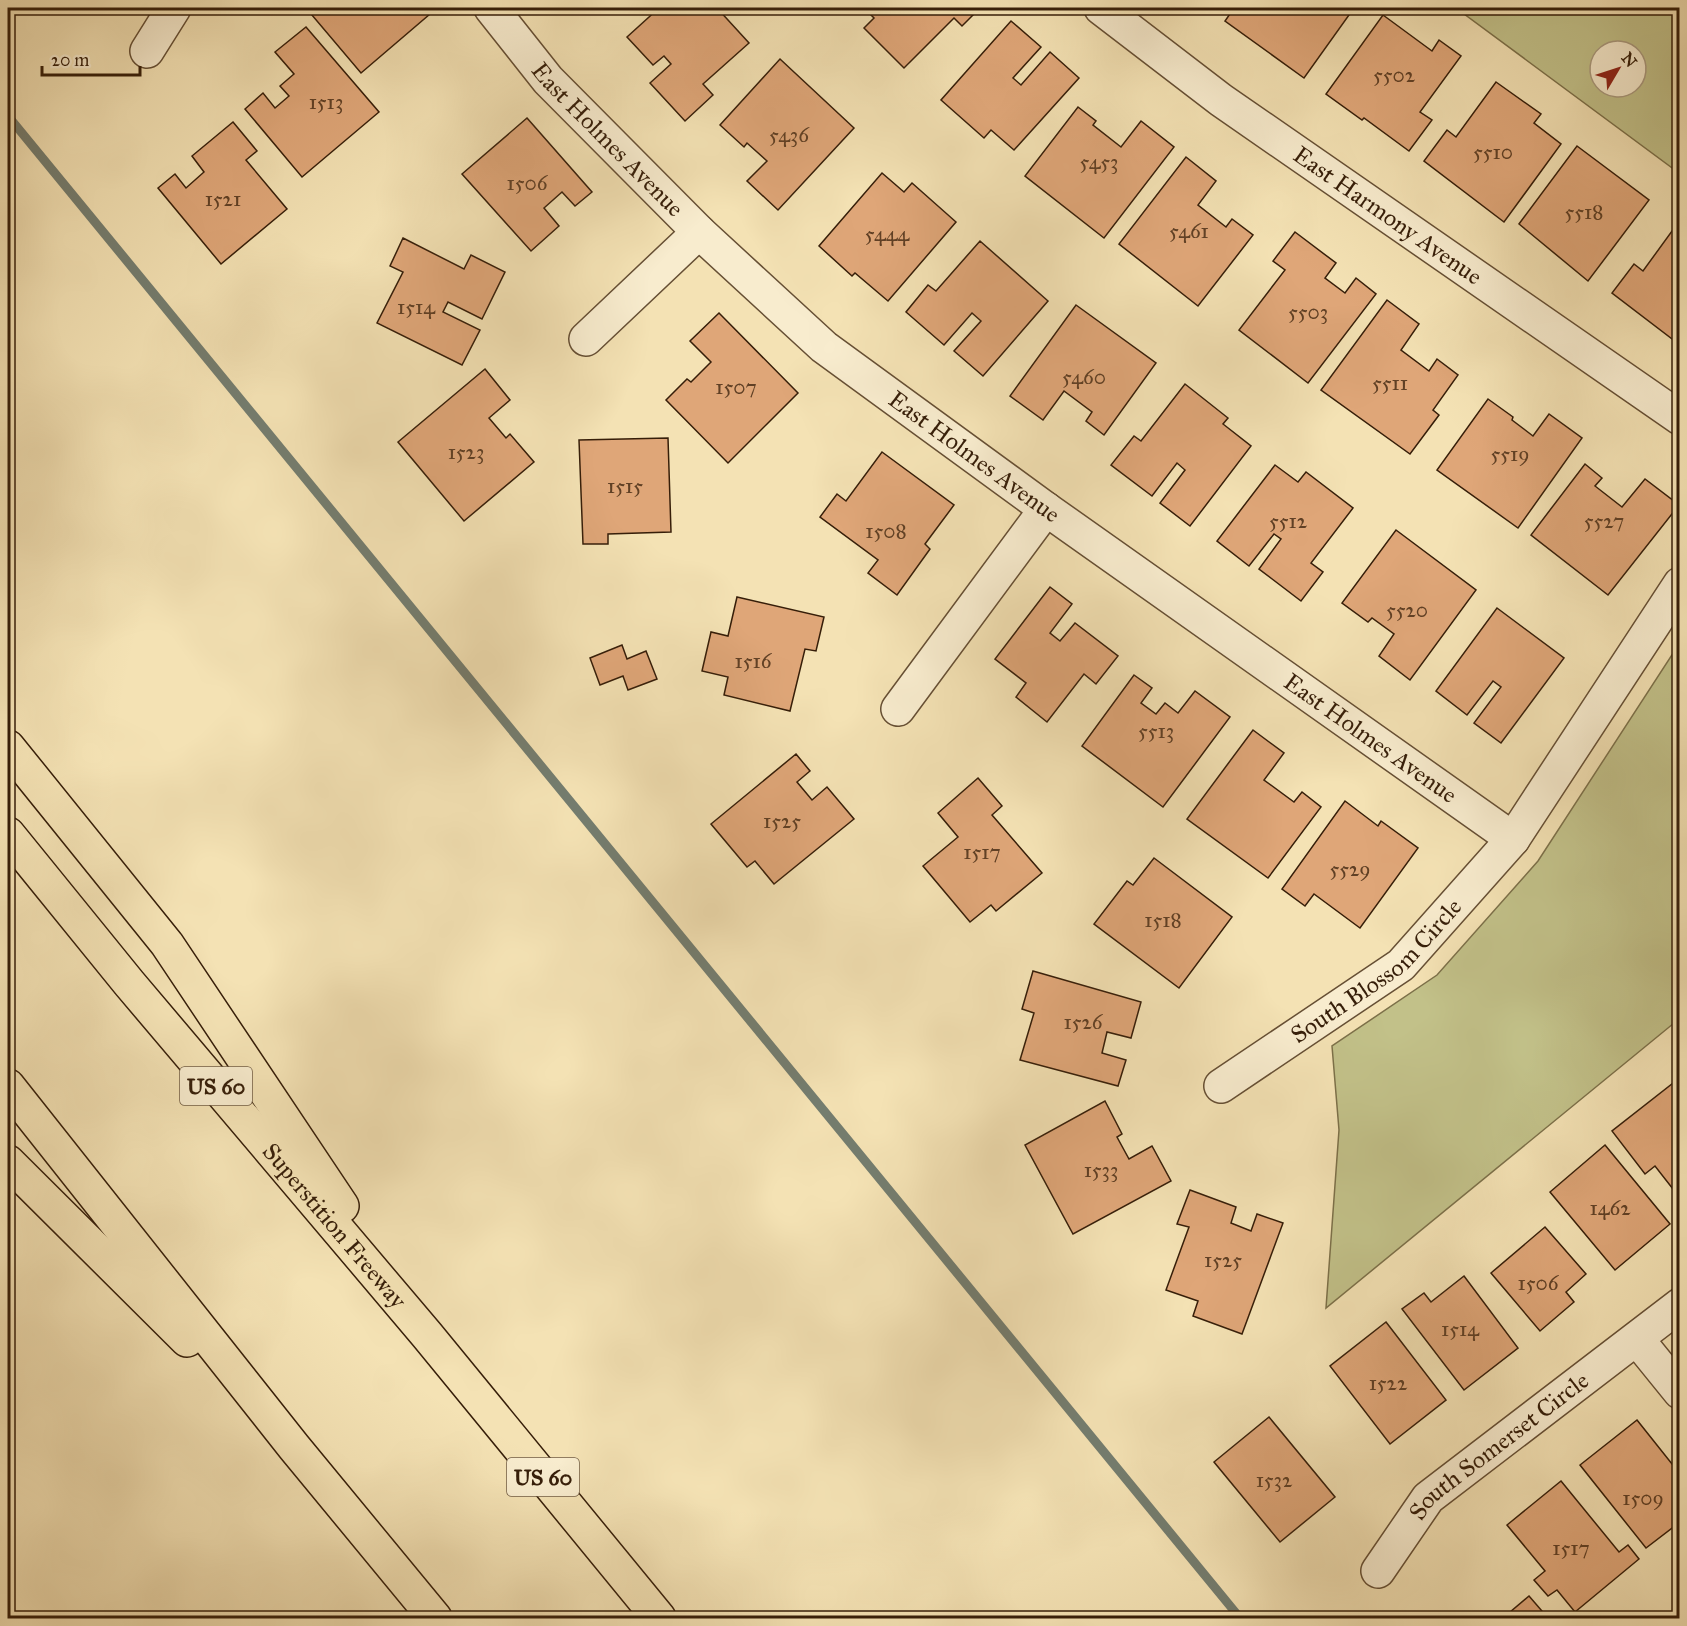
<svg xmlns="http://www.w3.org/2000/svg" width="1687" height="1626" viewBox="0 0 1687 1626" font-family="'IM FELL Great Primer',serif">
<style>
.green{fill:#c2c189;stroke:#7c7049;stroke-width:1.5;fill-rule:evenodd}
.lines{fill:none;stroke-linecap:round;stroke-linejoin:round}
.stream{stroke:#747d6f;stroke-width:9}
.building{fill:#dfa678;stroke:#361e09;stroke-width:1.5}
.minor-casing{stroke:#664f34;stroke-width:36}
.highway-casing{stroke:#361e09;stroke-width:36}
.minor{stroke:#f8ecce;stroke-width:33}
.highway{stroke:#f4e2b4;stroke-width:33}
.labels{text-anchor:middle;dominant-baseline:central;stroke-width:6;stroke-linejoin:round;paint-order:stroke}
.number-label{font-size:21px;fill:#604025}
.shield{fill:#f8ecce;stroke:#705c44;stroke-width:1.5}
.shield-label{font-size:22px;font-weight:bold;fill:#361e09}
.street-label{font-size:24px;fill:#361e09;stroke:#f8ecce}
</style>
<rect width="100%" height="100%" fill="#f4e2b4"/>
<filter id="stains"><feTurbulence type="fractalNoise" baseFrequency=".00333" numOctaves="4"/><feColorMatrix values="0 0 0 0 .2 0 0 0 0 .09 0 0 0 0 .02 0 0 0 .5 -.17"/></filter>
<radialGradient id="worn" r=".72"><stop offset=".6" stop-color="#630" stop-opacity="0"/><stop offset="1" stop-color="#630" stop-opacity=".3"/></radialGradient>
<g class="green">
<path d="M1456 8H1679V173ZM1600 51H1636V87H1600Z"/>
<polygon points="1679,644 1679,1019 1326,1308 1339,1130 1332,1046 1437,975 1538,861"/>
</g>
<g class="lines">
<polyline class="stream" points="8,116 1240,1618"/>
</g>
<g class="building">
<polygon points="306,8 437,8 361,73"/>
<polygon points="659,8 717,8 749,43 703,84 713,95 685,121 650,83 671,64 664,56 653,65 627,37"/>
<polygon points="864,8 980,8 962,26 954,18 904,68 864,28 874,18"/>
<polygon points="1234,8 1354,8 1304,78 1225,21"/>
<polygon points="1383,15 1432,51 1439,40 1461,56 1420,112 1432,120 1409,151 1364,118 1362,120 1326,94"/>
<polygon points="1011,21 1041,47 1013,78 1021,85 1050,52 1079,78 1014,150 991,130 984,138 941,100"/>
<polygon points="306,27 379,112 302,177 245,109 263,93 275,108 289,96 280,86 294,74 275,52"/>
<polygon points="780,59 854,128 778,210 747,181 767,161 747,143 744,147 720,125"/>
<polygon points="1496,82 1541,114 1534,123 1561,144 1504,222 1424,161 1447,130 1456,137"/>
<polygon points="1078,107 1096,121 1093,125 1121,147 1141,121 1174,147 1104,238 1025,176"/>
<polygon points="527,118 592,192 575,206 562,192 544,208 559,226 531,251 462,174"/>
<polygon points="233,122 257,151 246,160 287,209 221,264 158,188 175,174 186,188 204,172 192,156"/>
<polygon points="1577,146 1649,200 1588,281 1519,224"/>
<polygon points="1186,157 1216,181 1198,205 1226,227 1232,219 1253,235 1198,306 1119,244"/>
<polygon points="882,173 904,192 912,183 956,222 888,301 855,273 852,276 819,246"/>
<polygon points="1680,220 1680,345 1612,293 1634,264 1643,271"/>
<polygon points="1295,232 1336,263 1325,278 1345,293 1356,278 1376,294 1308,383 1239,330 1285,270 1273,261"/>
<polygon points="403,238 464,269 471,255 505,272 482,319 448,302 443,312 480,330 462,365 377,323 403,272 390,266"/>
<polygon points="980,241 1048,301 983,376 954,351 981,321 972,313 944,345 906,312 928,285 936,291"/>
<polygon points="1387,300 1419,324 1401,350 1429,371 1437,359 1458,375 1433,410 1439,415 1410,454 1321,390"/>
<polygon points="1076,305 1156,363 1104,435 1086,421 1092,412 1064,391 1043,420 1010,396"/>
<polygon points="719,313 798,393 728,463 666,400 687,379 691,382 711,362 690,341"/>
<polygon points="485,369 510,400 489,418 506,438 510,434 534,462 464,521 398,442"/>
<polygon points="1185,384 1228,418 1223,424 1251,446 1190,526 1160,503 1185,470 1177,463 1152,496 1111,465 1134,436 1141,441"/>
<polygon points="1488,399 1513,417 1512,420 1533,436 1549,414 1582,438 1518,528 1437,470"/>
<polygon points="668,438 671,532 608,534 608,544 583,544 579,440"/>
<polygon points="882,452 954,505 925,544 930,549 897,595 868,573 878,560 820,517 837,494 846,501"/>
<polygon points="1585,464 1602,478 1595,486 1622,507 1645,479 1679,505 1608,595 1531,535"/>
<polygon points="1275,465 1298,482 1306,472 1353,508 1311,563 1323,572 1301,601 1259,569 1281,539 1274,534 1249,566 1217,541"/>
<polygon points="1396,530 1476,590 1410,680 1379,656 1394,634 1372,618 1368,622 1342,603"/>
<polygon points="1050,587 1072,604 1050,633 1060,641 1075,623 1118,656 1096,684 1084,674 1047,722 1016,697 1026,683 995,659"/>
<polygon points="737,597 824,617 816,651 805,649 790,711 724,695 728,677 702,671 711,632 728,636"/>
<polygon points="1497,608 1564,658 1501,743 1474,723 1501,687 1493,681 1467,715 1436,691"/>
<polygon points="622,645 627,659 646,651 657,679 628,690 623,676 600,685 590,658"/>
<polygon points="1134,675 1152,688 1141,703 1156,714 1165,703 1178,713 1195,691 1230,717 1163,807 1082,746"/>
<polygon points="1253,730 1284,753 1264,780 1294,802 1302,792 1321,807 1268,878 1187,819"/>
<polygon points="796,754 810,771 797,782 812,800 827,787 854,819 774,884 755,861 747,867 711,824"/>
<polygon points="978,778 1002,806 992,815 1042,873 996,911 991,905 970,922 923,866 958,837 938,813"/>
<polygon points="1345,801 1378,826 1381,821 1418,848 1360,928 1314,894 1305,906 1282,889"/>
<polygon points="1154,858 1232,917 1179,988 1094,924 1127,881 1133,885"/>
<polygon points="1033,971 1141,1002 1131,1038 1107,1032 1102,1053 1126,1060 1118,1086 1020,1060 1034,1013 1022,1009"/>
<polygon points="1677,1080 1680,1083 1680,1198 1655,1166 1645,1174 1612,1131"/>
<polygon points="1105,1101 1122,1134 1117,1137 1129,1159 1152,1146 1171,1181 1073,1234 1025,1145"/>
<polygon points="1605,1145 1670,1224 1615,1270 1550,1192"/>
<polygon points="1190,1190 1236,1207 1231,1223 1251,1231 1257,1214 1283,1223 1242,1334 1193,1316 1198,1301 1166,1290 1189,1227 1177,1224"/>
<polygon points="1545,1227 1586,1274 1566,1292 1574,1302 1540,1331 1491,1273"/>
<polygon points="1464,1276 1518,1348 1464,1390 1402,1309 1424,1293 1431,1302"/>
<polygon points="1386,1322 1446,1400 1390,1444 1330,1366"/>
<polygon points="1269,1417 1335,1497 1280,1542 1214,1462"/>
<polygon points="1637,1420 1680,1474 1680,1522 1646,1548 1580,1465"/>
<polygon points="1561,1481 1619,1552 1628,1545 1639,1559 1575,1612 1557,1590 1548,1596 1534,1580 1545,1571 1507,1525"/>
<polygon points="1529,1596 1548,1618 1503,1618"/>
</g>
<g class="lines">
<defs>
<g id="minor">
<path id="s1" d="M491 8 548 80 699 232 824 347 1046 509 1513 839"/>
<path id="s2" d="M1101 8 1221 100 1680 418"/>
<polyline points="147,51 174,8"/>
<polyline points="586,339 699,232"/>
<polyline points="898,709 1046,509"/>
<path id="s3" d="M1221 1086 1401 965 1513 839 1680 584"/>
<polyline points="1637,1339 1680,1392"/>
<path id="s4" d="M1378 1571 1428 1498 1680 1305"/>
</g>
<g id="highway">
<polyline points="8,747 167,944 342,1206"/>
<path id="s5" d="M8 834 129 983 427 1335 659 1618"/>
<polyline points="8,1086 294,1447 435,1618"/>
<polyline points="8,1162 187,1340"/>
</g>
</defs>
<use href="#minor" class="minor-casing"/>
<use href="#highway" class="highway-casing"/>
<use href="#minor" class="minor"/>
<use href="#highway" class="highway"/>
</g>
<g class="labels">
<g class="number-label">
<text x="1394" y="75">5502</text>
<text x="326" y="102">1513</text>
<text x="789" y="135">5436</text>
<text x="1493" y="152">5510</text>
<text x="1099" y="162">5453</text>
<text x="527" y="183">1506</text>
<text x="223" y="199">1521</text>
<text x="1584" y="212">5518</text>
<text x="1189" y="231">5461</text>
<text x="887" y="234">5444</text>
<text x="416" y="307">1514</text>
<text x="1308" y="312">5503</text>
<text x="1084" y="377">5460</text>
<text x="1390" y="383">5511</text>
<text x="736" y="387">1507</text>
<text x="466" y="452">1523</text>
<text x="1510" y="454">5519</text>
<text x="625" y="486">1515</text>
<text x="1288" y="521">5512</text>
<text x="1604" y="521">5527</text>
<text x="886" y="531">1508</text>
<text x="1407" y="610">5520</text>
<text x="753" y="661">1516</text>
<text x="1156" y="731">5513</text>
<text x="782" y="821">1525</text>
<text x="982" y="852">1517</text>
<text x="1350" y="869">5529</text>
<text x="1163" y="920">1518</text>
<text x="1083" y="1022">1526</text>
<text x="1101" y="1170">1533</text>
<text x="1610" y="1208">1462</text>
<text x="1223" y="1260">1525</text>
<text x="1538" y="1283">1506</text>
<text x="1460" y="1329">1514</text>
<text x="1388" y="1383">1522</text>
<text x="1274" y="1480">1532</text>
<text x="1643" y="1498">1509</text>
<text x="1571" y="1548">1517</text>
</g>
<g class="shield">
<rect x="180" y="1067" width="72" height="38" rx="4.5"/>
<rect x="507" y="1458" width="72" height="38" rx="4.5"/>
</g>
<g class="shield-label">
<text x="216" y="1086">US 60</text>
<text x="543" y="1477">US 60</text>
</g>
<g class="street-label">
<text stroke="none"><textPath href="#s1" startOffset="176">East Holmes Avenue</textPath></text>
<text stroke="none"><textPath href="#s2" startOffset="354">East Harmony Avenue</textPath></text>
<text stroke="none"><textPath href="#s1" startOffset="662">East Holmes Avenue</textPath></text>
<text stroke="none"><textPath href="#s1" startOffset="1148">East Holmes Avenue</textPath></text>
<text stroke="none"><textPath href="#s3" startOffset="194">South Blossom Circle</textPath></text>
<text stroke="none"><textPath href="#s5" startOffset="510">Superstition Freeway</textPath></text>
<text stroke="none"><textPath href="#s4" startOffset="176">South Somerset Circle</textPath></text>
</g>
</g>
<rect width="1687" height="1626" fill="none" stroke="#f4e2b4" stroke-width="30"/>
<rect x="9" y="9" width="1669" height="1608" fill="none" stroke="#361e09" stroke-width="3"/>
<rect x="15" y="15" width="1657" height="1596" fill="none" stroke="#361e09" stroke-width="1.5"/>
<g transform="translate(1618 69) rotate(51)"><circle r="28" fill="#f8ecce" stroke="#aa9a7f" stroke-width="1.5"/>
<path d="M0-4.5L10 22L0 15L-10 22Z" fill="#8f2418"/>
<text y="-9" font-size="16" font-weight="bold" text-anchor="middle" fill="#361e09">N</text>
</g>
<path d="M42 66v9h98v-9" fill="none" stroke="#361e09" stroke-width="3"/>
<text x="51" y="66" font-size="18" fill="#361e09" stroke="#f8ecce" stroke-width="4.5" paint-order="stroke">20 m</text>
<rect width="100%" height="100%" filter="url(#stains)"/>
<rect width="100%" height="100%" fill="url(#worn)"/>
</svg>
